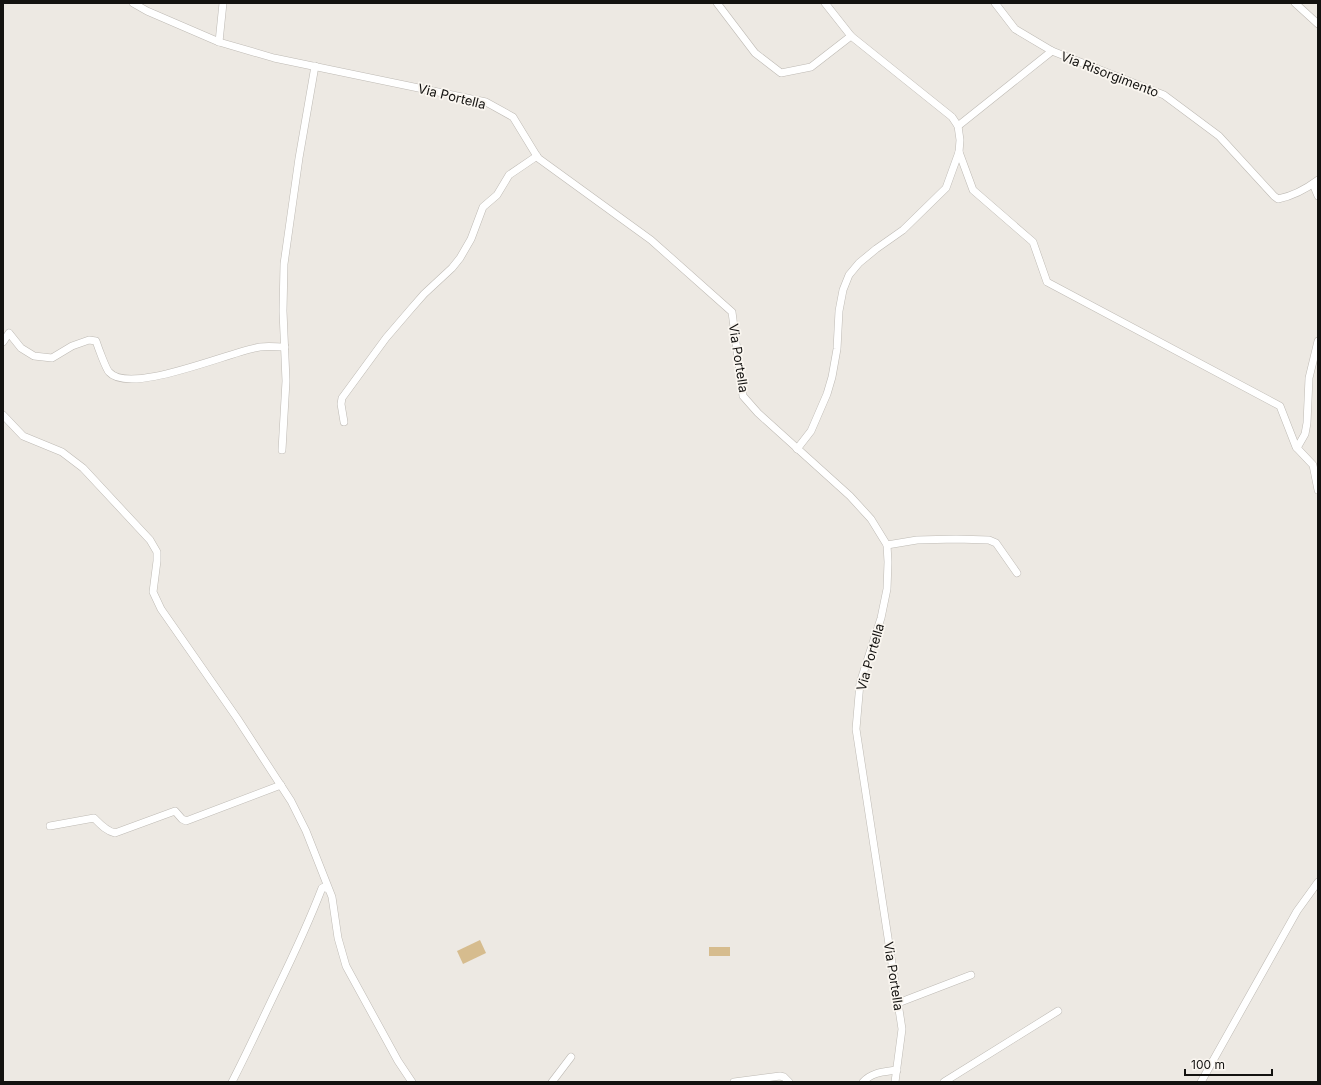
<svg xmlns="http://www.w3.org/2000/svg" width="1321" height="1085" viewBox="0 0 1321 1085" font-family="Inter,sans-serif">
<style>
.green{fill:#d6bc8e}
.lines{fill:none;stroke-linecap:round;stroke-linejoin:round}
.street-casing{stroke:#bebab4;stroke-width:8}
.street{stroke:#fff;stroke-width:7}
.labels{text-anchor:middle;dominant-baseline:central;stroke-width:3.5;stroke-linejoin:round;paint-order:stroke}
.street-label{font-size:13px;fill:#131210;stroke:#faf6f0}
</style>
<rect width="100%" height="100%" fill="#ede9e3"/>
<g class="green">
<polygon points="480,940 486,953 463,964 457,951"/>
<rect x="709" y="947" width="21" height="9"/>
</g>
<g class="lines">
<defs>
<g id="street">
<polyline points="133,3 147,11 219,42 274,58 486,102 513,117 538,158 651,240 732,312 743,396 758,413 850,496 871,519 887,545 888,562 887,589 881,618 860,683 856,729 902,1029 895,1082"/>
<polyline points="717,3 755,53 781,73 811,67 851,36"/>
<path d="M995 3 1015 29 1052 51 1164 95 1219 136 1274 196 1278 199C1293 196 1306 189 1318 180"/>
<polyline points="1295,3 1318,24"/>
<polyline points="219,42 223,3"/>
<polyline points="958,126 1052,51"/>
<polyline points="959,152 973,190 1033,242 1047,282 1280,406 1296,447 1313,465 1318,490"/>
<polyline points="1313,184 1318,196"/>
<path d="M3 342 9 333 21 348 34 356 52 358 72 346 89 340 96 341C98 347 106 369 109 372 130 396 231 351 260 347 268 346 277 347 285 347"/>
<polyline points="3,415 23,436 62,452 83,468 150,540 157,552 157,561 153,592 161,609 237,718 291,801 306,831 332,897 338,938 346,966 398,1061 412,1082"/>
<polyline points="344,422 341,404 342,398 386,338 410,310 424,294 452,268 460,258 471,239 483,207 497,195 509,175 537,156"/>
<polyline points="1297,448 1305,434 1307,423 1309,378 1318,341"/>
<polyline points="797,449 811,431 827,394 832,377 837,349 839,311 843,290 849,275 859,263 876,249 903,230 946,188 959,152 960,140 958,126 952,117 851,36 825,3"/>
<polyline points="282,450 286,381 283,311 284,264 299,158 315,66"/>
<polyline points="887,545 917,540 956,539 989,540 996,543 1017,573"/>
<path d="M50 826 94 818C100 824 106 831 115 833L175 811 182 819 186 821 281 785"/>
<polyline points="898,1003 971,975"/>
<path d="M232 1082C248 1051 262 1020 277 989 293 956 309 922 322 888L324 887 328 889"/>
<polyline points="552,1082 571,1057"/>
<polyline points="734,1082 780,1076 784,1077 789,1082"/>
<path d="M863 1082C872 1072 884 1072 897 1070"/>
<polyline points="944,1082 1058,1011"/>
<polyline points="1201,1082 1297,911 1318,882"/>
</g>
</defs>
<use href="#street" class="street-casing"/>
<use href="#street" class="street"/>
</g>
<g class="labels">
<g class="street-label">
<text transform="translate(1110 74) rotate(21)">Via Risorgimento</text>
<text transform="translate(452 96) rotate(14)">Via Portella</text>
<text transform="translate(739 358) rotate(81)">Via Portella</text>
<text transform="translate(870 657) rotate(-74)">Via Portella</text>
<text transform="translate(894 976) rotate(81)">Via Portella</text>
</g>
</g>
<rect width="1321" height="1085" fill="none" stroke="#131210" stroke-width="8"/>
<path d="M1185 1069v6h87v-6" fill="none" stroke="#131210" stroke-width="2"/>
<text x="1191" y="1069" font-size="12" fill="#131210" stroke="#faf6f0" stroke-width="3" paint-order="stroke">100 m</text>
</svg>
